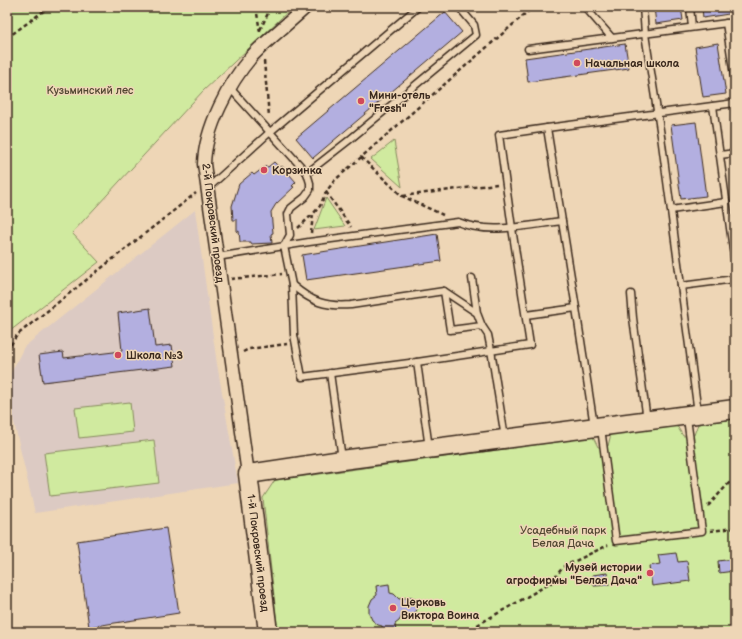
<svg xmlns="http://www.w3.org/2000/svg" width="742" height="639" viewBox="0 0 742 639" font-family="'Balsamiq Sans',sans-serif">
<style>
.built{fill:#dccac3}
.green{fill:#d0ea9f;stroke:#868a5e}
.building{fill:#b3afe0;stroke:#3b2a1e}
.lines{fill:none;stroke-linecap:round;stroke-linejoin:round}
.lane-casing{stroke:#3b2a1e;stroke-width:9}
.street-casing{stroke:#3b2a1e;stroke-width:15}
.secondary-casing{stroke:#3b2a1e;stroke-width:21}
.path{stroke:#3b2a1e;stroke-width:2.5;stroke-dasharray:4 3;stroke-linecap:butt}
.lane{stroke:#eed6b6;stroke-width:6}
.street{stroke:#eed6b6;stroke-width:12}
.secondary{stroke:#eed6b6;stroke-width:18}
.poi-dot{fill:#d1495b;stroke:#eed6b6;stroke-width:1.5}
.labels{text-anchor:middle;dominant-baseline:central;stroke-width:3;stroke-linejoin:round;paint-order:stroke}
.poi-label{font-size:11px;font-weight:bold;fill:#3b2a1e;stroke:#eed6b6;text-anchor:start}
.park-label{font-size:11px;fill:#514731;stroke:#eed6b6}
.street-label{font-size:11px;fill:#3b2a1e;stroke:#eed6b6}
</style>
<rect width="100%" height="100%" fill="#eed6b6"/>
<filter id="ink" filterUnits="userSpaceOnUse"><feTurbulence type="fractalNoise" baseFrequency=".025" numOctaves="2"/><feDisplacementMap in="SourceGraphic" scale="8" xChannelSelector="R" yChannelSelector="G"/><feConvolveMatrix kernelMatrix="1 2 1 2 8 2 1 2 1" color-interpolation-filters="sRGB"/></filter>
<g filter="url(#ink)">
<polygon class="built" points="195,210 217,364 238,483 35,513 7,392 7,381 24,347"/>
<g class="green">
<polygon points="7,7 293,7 203,91 72,233 99,262 10,331 7,336"/>
<polygon points="394,141 402,187 371,159"/>
<polygon points="326,198 345,226 314,230"/>
<polygon points="130,402 133,432 79,438 75,408"/>
<polygon points="735,419 735,632 278,632 263,498 275,480 593,437 598,447 608,446 611,434 677,426 683,436 694,435 698,424"/>
<polygon points="154,440 159,483 50,496 44,453"/>
</g>
<g class="building">
<polygon points="654,7 681,7 683,20 656,24"/>
<polygon points="702,7 735,7 735,13 703,18"/>
<polygon points="445,12 462,32 313,158 296,138"/>
<polygon points="718,43 726,94 703,97 695,47"/>
<polygon points="625,44 629,68 528,82 525,58"/>
<polygon points="696,122 706,196 681,199 671,125"/>
<polygon points="274,162 280,168 282,166 296,182 292,186 294,187 276,204 271,212 273,233 271,234 272,243 251,244 251,242 240,242 239,231 237,232 237,220 233,220 232,206 239,184 252,173 254,175 266,166 268,167"/>
<polygon points="437,234 441,261 306,280 302,255"/>
<polygon points="150,308 155,347 172,345 175,366 43,382 39,355 63,352 64,358 122,351 118,313"/>
<polygon points="166,528 179,613 89,627 77,541"/>
<polygon points="676,553 678,562 687,561 690,581 652,586 649,566 660,564 658,555"/>
<polygon points="733,559 734,571 719,573 718,561"/>
<polygon points="607,573 609,585 594,586 592,575"/>
<polygon points="389,584 390,593 394,594 399,599 411,597 416,600 417,610 413,615 402,616 399,621 395,624 396,632 383,632 382,626 378,625 372,620 369,613 369,606 372,599 377,595 376,586"/>
</g>
<g class="lines">
<defs>
<g id="lane">
<polyline points="585,7 612,38"/>
<polyline points="643,7 645,34 661,136 698,413"/>
<polyline points="690,7 692,27"/>
<polyline points="726,23 735,82"/>
<polyline points="528,49 735,22"/>
<polyline points="230,88 307,173 348,141 476,35 474,25 459,7"/>
<polyline points="713,106 735,264"/>
<polyline points="720,155 735,153"/>
<polyline points="307,173 310,183 310,190 305,197 291,208 288,214 290,235 284,246 292,285 294,335 302,377 417,362 530,345 512,228 499,135 547,128"/>
<polyline points="208,188 270,132 418,7"/>
<polyline points="671,210 726,202"/>
<path d="M217 257 309 242 458 222C489 235 529 225 562 221"/>
<polyline points="472,278 477,313"/>
<path d="M292 285C312 302 325 307 351 305L444 291 450 330 482 326 488 335 491 350 505 438"/>
<polyline points="681,286 735,279"/>
<polyline points="444,291 477,313 482,326"/>
<polyline points="631,294 633,318 647,420"/>
<polyline points="526,315 576,308"/>
<polyline points="417,362 429,448"/>
<polyline points="330,373 342,459"/>
<polyline points="594,426 576,308 547,128 735,103"/>
<polyline points="601,428 616,541 702,531 687,418"/>
</g>
<path id="street" d="M248 474 204 164C205 128 229 83 252 56 268 39 289 23 306 7"/>
<polyline id="secondary" points="268,632 248,474 342,460 735,409"/>
</defs>
<use href="#lane" class="lane-casing"/>
<use href="#street" class="street-casing"/>
<use href="#secondary" class="secondary-casing"/>
<g class="path">
<polyline points="256,7 260,32"/>
<polyline points="260,30 271,7"/>
<polyline points="7,38 49,7"/>
<polyline points="264,61 269,116"/>
<polyline points="361,157 402,196 443,215"/>
<polyline points="326,192 351,227"/>
<polyline points="403,196 497,184"/>
<polyline points="298,228 313,214"/>
<polyline points="311,233 313,214 320,206 326,192 335,180 533,7"/>
<polyline points="231,279 282,274"/>
<polyline points="7,351 17,335 196,193"/>
<polyline points="243,352 249,349 287,344"/>
<polyline points="708,506 729,483 735,480"/>
<polyline points="710,531 735,528"/>
<polyline points="465,632 551,583 563,567 608,545"/>
</g>
<use href="#lane" class="lane"/>
<use href="#street" class="street"/>
<use href="#secondary" class="secondary"/>
</g>
</g>
<g class="poi-dot">
<circle cx="577" cy="63" r="4"/>
<circle cx="361" cy="101" r="4"/>
<circle cx="264" cy="170" r="4"/>
<circle cx="118" cy="355" r="4"/>
<circle cx="650" cy="573" r="4"/>
<circle cx="393" cy="608" r="4"/>
</g>
<g class="labels">
<g class="poi-label">
<text x="585" y="63">Начальная школа</text>
<text x="369" y="95">Мини-отель<tspan x="369" dy="13">"Fresh"</tspan></text>
<text x="272" y="170">Корзинка</text>
<text x="126" y="355">Школа №3</text>
<text x="642" y="567" text-anchor="end">Музей истории<tspan x="642" dy="13">агрофирмы "Белая Дача"</tspan></text>
<text x="401" y="602">Церковь<tspan x="401" dy="13">Виктора Воина</tspan></text>
</g>
<g class="park-label">
<text x="90" y="90">Кузьминский лес</text>
<text x="563" y="530">Усадебный парк<tspan x="563" dy="13">Белая Дача</tspan></text>
</g>
<g class="street-label">
<text transform="translate(213 223) rotate(83)">2-й Покровский проезд</text>
<text transform="translate(258 553) rotate(83)">1-й Покровский проезд</text>
</g>
</g>
<rect width="742" height="639" fill="none" stroke="#eed6b6" stroke-width="24"/>
<rect x="12" y="12" width="718" height="615" fill="none" stroke="#3b2a1e" stroke-width="1.5" filter="url(#ink)"/>
</svg>
